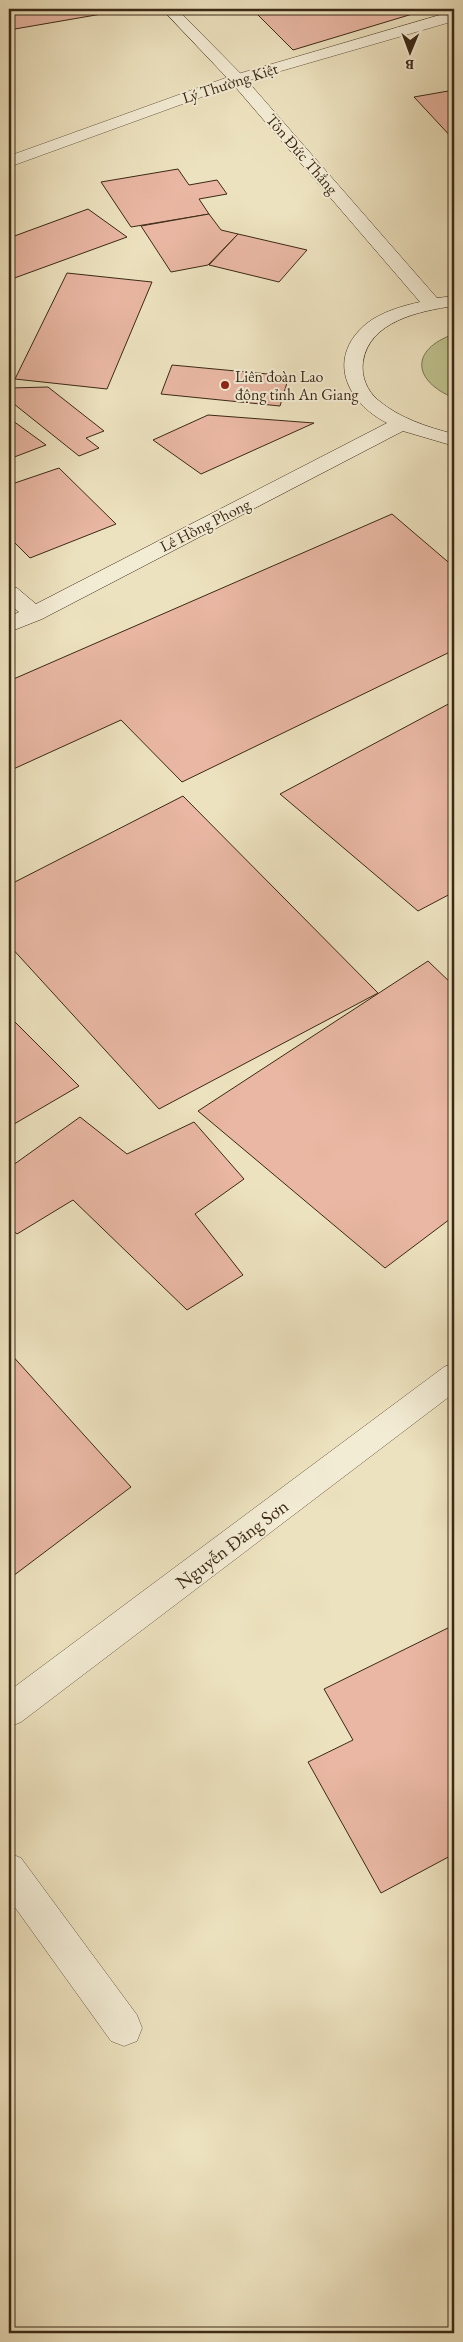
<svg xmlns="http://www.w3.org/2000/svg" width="463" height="2342" viewBox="0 0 463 2342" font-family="'EB Garamond',serif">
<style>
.green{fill:#bdc28e;stroke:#7c7652}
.building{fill:#e9b7a3;stroke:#3b2915}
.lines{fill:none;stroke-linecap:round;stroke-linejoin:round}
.lane-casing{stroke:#685740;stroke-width:1}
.street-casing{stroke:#685740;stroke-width:1}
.secondary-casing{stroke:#3b2915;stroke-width:1}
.lane{fill:#f3ecd5;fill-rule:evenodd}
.street{fill:#f3ecd5;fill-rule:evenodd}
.secondary{fill:#f3ecd5;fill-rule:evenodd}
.poi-dot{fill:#8f2418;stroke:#f3ecd5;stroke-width:2}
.labels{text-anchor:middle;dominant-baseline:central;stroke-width:4;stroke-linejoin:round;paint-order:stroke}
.far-street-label{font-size:16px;fill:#3b2915;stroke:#f3ecd5}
.far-poi-label{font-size:16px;fill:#3b2915;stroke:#f3ecd5;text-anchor:start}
.street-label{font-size:19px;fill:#3b2915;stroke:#f3ecd5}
</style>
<rect width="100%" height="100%" fill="#ede2bf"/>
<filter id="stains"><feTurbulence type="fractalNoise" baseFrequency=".004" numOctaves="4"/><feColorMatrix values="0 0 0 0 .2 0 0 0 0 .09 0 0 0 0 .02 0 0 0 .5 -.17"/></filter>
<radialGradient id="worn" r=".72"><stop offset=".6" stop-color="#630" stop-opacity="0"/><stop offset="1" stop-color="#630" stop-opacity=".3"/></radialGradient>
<path class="green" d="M454 334V398C413 381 409 350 454 334Z"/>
<g class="building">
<polygon points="9,9 118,9 119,11 9,30"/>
<polygon points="252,9 429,9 293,50"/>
<polygon points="454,90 454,140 414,97"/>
<polygon points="178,169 189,185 217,180 227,194 199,199 209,214 131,227 101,182"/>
<polygon points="88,209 127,237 9,280 9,238"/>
<polygon points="209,214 221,230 238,234 208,265 171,272 141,226"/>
<polygon points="238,234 307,250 279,282 209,265"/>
<polygon points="67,273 152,282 107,389 15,379"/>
<polygon points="172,365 289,376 280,406 161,394"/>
<polygon points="48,387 104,431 86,438 99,448 79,456 9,400 9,388"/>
<polygon points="208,415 314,423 201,474 153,440"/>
<polygon points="9,418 46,445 9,459"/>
<polygon points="59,468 116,524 30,558 9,537 9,485"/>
<polygon points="392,514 454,567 454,650 182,782 121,720 9,771 9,681"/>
<polygon points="454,701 454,892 418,911 280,794"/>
<polygon points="183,796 378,993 159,1109 9,945 9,885"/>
<polygon points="428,961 454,986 454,1216 385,1268 198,1111"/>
<polygon points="9,1016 79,1086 9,1127"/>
<polygon points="80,1117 127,1154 194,1122 244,1179 195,1214 243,1275 187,1310 73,1200 17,1234 9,1227 9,1168"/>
<polygon points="9,1352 131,1487 9,1579"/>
<polygon points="454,1625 454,1854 381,1893 308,1762 353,1740 324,1689"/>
</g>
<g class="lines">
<defs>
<polygon id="lane" points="9,1853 21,1858 137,2015 142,2028 137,2041 124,2046 111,2041 9,1899"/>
<g id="street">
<polygon points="454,11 454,21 243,82 9,167 9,156 231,76"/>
<polygon points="454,1363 454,1393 21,1722 9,1727 9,1691 444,1367"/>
</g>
<path id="secondary" d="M162 9H177L243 76 437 298 454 296V306C420 311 369 321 363 362 361 376 367 391 378 400 399 418 427 427 454 434V446L403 431 42 619 9 632V617L19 612 9 604V587L17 588 36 604 387 423C346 402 326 358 366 324 381 312 402 306 420 302L231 82Z"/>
</defs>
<use href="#lane" class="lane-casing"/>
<use href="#street" class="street-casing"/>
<use href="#secondary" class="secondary-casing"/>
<use href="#lane" class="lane"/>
<use href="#street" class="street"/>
<use href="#secondary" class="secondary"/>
</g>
<circle class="poi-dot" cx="225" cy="385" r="5"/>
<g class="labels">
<g class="far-street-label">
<text transform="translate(230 83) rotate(-18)">Lý Thường Kiệt</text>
<text transform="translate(302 154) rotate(49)">Tôn Đức Thắng</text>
<text transform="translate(205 525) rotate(-27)">Lê Hồng Phong</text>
</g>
<g class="far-poi-label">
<text x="235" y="376">Liên đoàn Lao<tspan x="235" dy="18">động tỉnh An Giang</tspan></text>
</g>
<g class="street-label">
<text transform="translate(232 1544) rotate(-37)">Nguyễn Đăng Sơn</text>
</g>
</g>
<rect width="463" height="2342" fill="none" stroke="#ede2bf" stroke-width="30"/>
<rect x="10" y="10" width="443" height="2322" fill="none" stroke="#3b2915" stroke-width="2.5"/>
<rect x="15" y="15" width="433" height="2312" fill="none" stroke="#3b2915"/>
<g transform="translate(410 52) rotate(181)" stroke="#f3ecd5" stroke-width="4" paint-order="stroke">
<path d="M0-4L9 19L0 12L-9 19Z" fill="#3b2915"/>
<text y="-8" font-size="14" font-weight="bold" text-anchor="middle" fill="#3b2915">B</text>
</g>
<rect width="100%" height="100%" filter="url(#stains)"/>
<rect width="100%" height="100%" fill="url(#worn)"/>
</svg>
